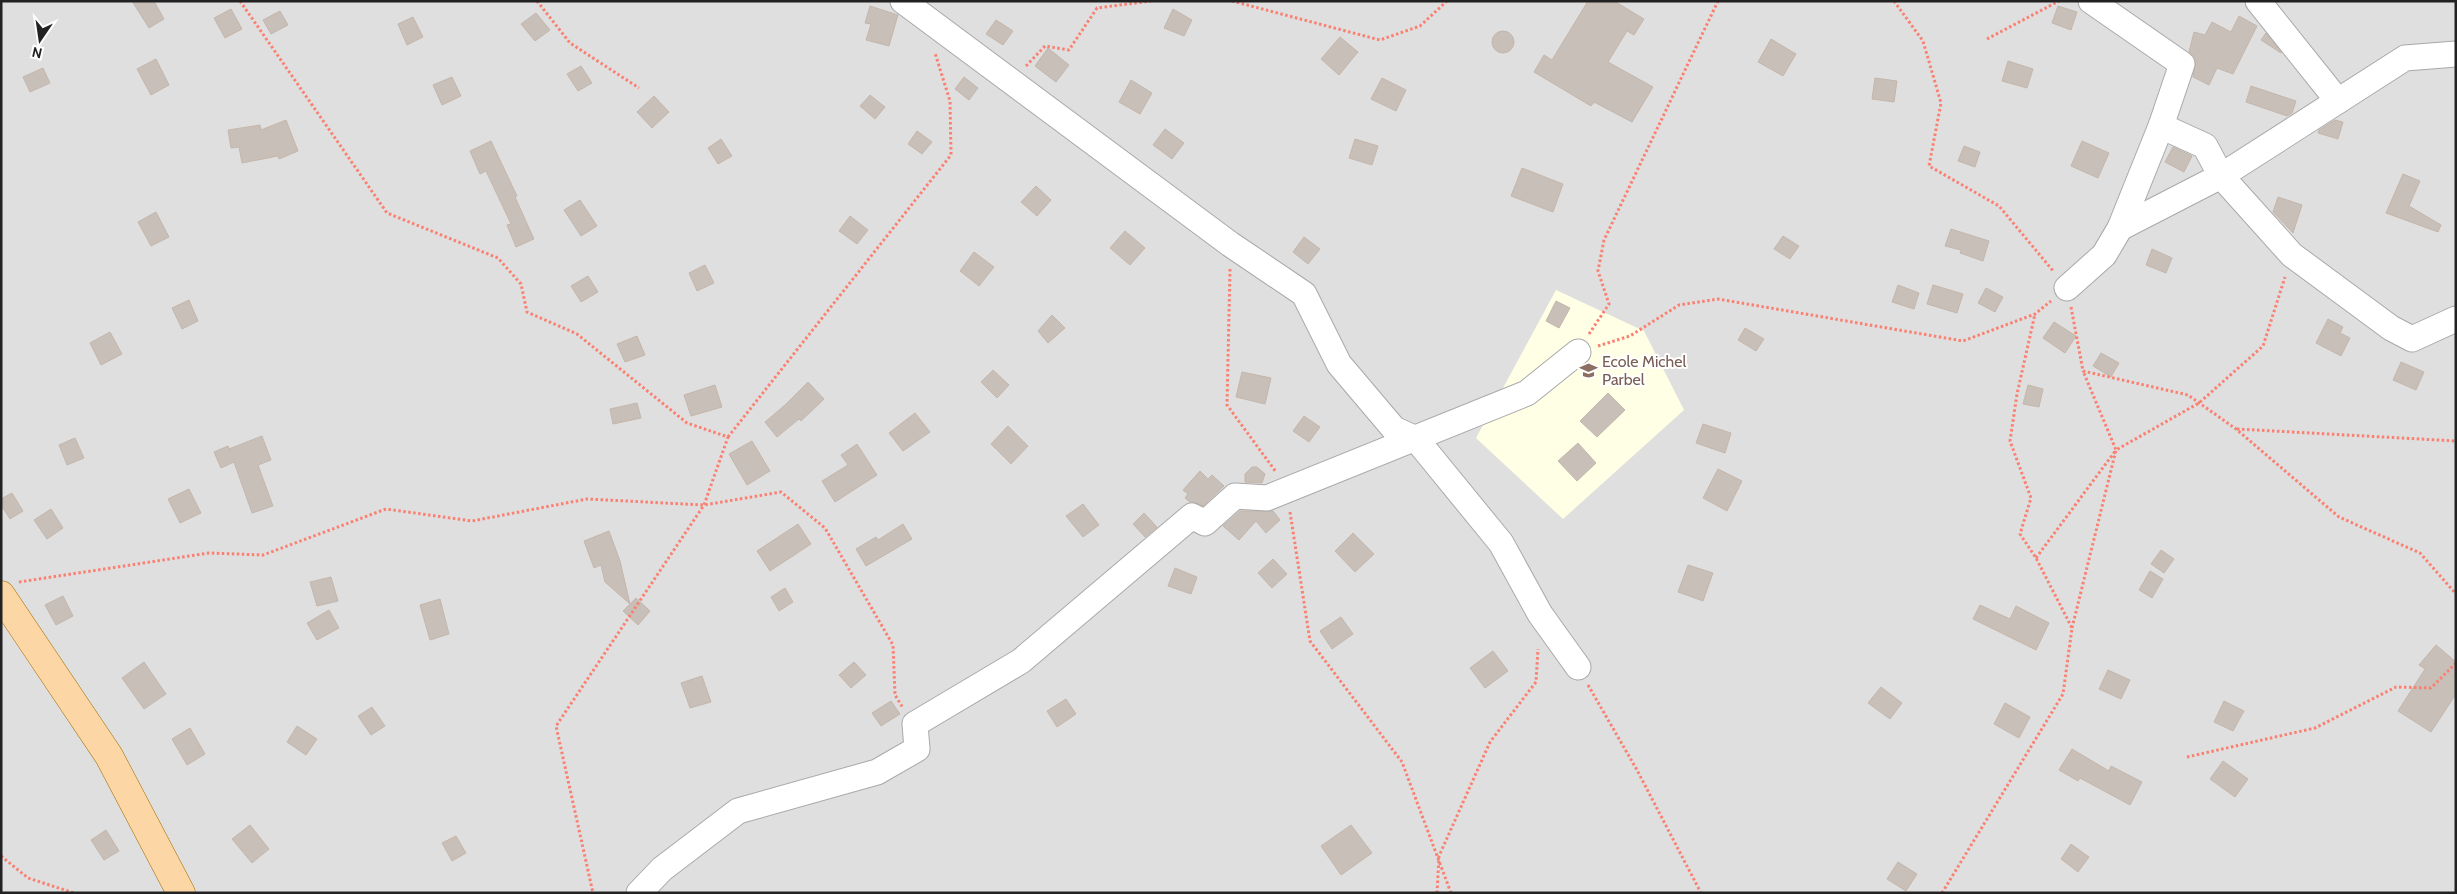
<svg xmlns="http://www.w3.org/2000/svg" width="2457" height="894" viewBox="0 0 2457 894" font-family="Cabin,sans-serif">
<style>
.residential{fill:#e0dfdf}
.education{fill:#ffffe5}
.building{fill:#c7bfb8;stroke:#c4b6ab}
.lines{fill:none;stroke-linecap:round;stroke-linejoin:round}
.minor-casing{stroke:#a9a9a9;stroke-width:27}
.major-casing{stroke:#a06b00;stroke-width:29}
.path{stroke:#fa8072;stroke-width:3;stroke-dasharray:2.5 2.5;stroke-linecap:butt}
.minor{stroke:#fff;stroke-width:25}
.major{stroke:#fcd6a4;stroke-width:28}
.labels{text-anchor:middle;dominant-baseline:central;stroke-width:4;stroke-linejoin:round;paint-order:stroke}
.education-label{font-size:16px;fill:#785e54;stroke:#fff;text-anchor:start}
</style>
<rect width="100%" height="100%" fill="#f2efe9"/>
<rect class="residential" x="1" y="1" width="2455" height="892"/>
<polygon class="education" points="1556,290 1644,331 1684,410 1563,519 1476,438"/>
<g class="building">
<polygon points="132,1 154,1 164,19 149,28"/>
<polygon points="1588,1 1614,1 1644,19 1634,35 1627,31 1608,62 1653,87 1632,122 1594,102 1591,106 1534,72 1544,55 1552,60"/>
<polygon points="870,6 898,15 889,46 866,40 871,24 865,23"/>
<polygon points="2058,6 2077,12 2071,30 2052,23"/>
<polygon points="231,9 242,29 225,38 214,18"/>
<polygon points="1173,9 1192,20 1184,36 1164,28"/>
<polygon points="280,11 288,25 271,34 263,20"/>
<polygon points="536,13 550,30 535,41 521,24"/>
<polygon points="2239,16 2257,26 2233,74 2217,68 2209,85 2193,77 2196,60 2189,52 2194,32 2205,35 2212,22 2231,32"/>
<polygon points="413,17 423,37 407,45 398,24"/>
<polygon points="996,20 1013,31 1003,45 986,34"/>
<circle cx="1503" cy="42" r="11"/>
<polygon points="2266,33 2281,52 2281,53 2261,40"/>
<polygon points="1340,37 1358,52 1339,75 1321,59"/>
<polygon points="1771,39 1796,54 1783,76 1758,62"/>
<polygon points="1048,48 1069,65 1056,82 1035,66"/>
<polygon points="156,59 169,85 151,95 137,69"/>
<polygon points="2008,61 2033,69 2027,88 2002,81"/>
<polygon points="581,66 592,83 578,91 567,74"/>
<polygon points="43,68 50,83 30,92 23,77"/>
<polygon points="452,77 461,96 442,105 433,85"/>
<polygon points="964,77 978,88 969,100 955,89"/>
<polygon points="1382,78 1406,90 1396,111 1371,99"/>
<polygon points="1875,78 1897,81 1894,102 1872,99"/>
<polygon points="1131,80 1152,93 1140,114 1119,102"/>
<polygon points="2251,86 2296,101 2292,113 2287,116 2246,102"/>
<polygon points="870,95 885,107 875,119 860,106"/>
<polygon points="654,96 669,112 652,128 637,112"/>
<polygon points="286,120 298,151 279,159 278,156 242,163 239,147 231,148 228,130 260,125 261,130"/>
<polygon points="2335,120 2343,122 2338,139 2318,133 2319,130"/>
<polygon points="1165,129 1184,143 1172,159 1153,145"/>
<polygon points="917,131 932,142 922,154 908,144"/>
<polygon points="721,139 732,156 718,164 708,148"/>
<polygon points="1355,139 1378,146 1372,165 1349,158"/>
<polygon points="491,141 517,196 515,197 534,239 516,247 507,225 511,224 486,171 480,174 470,151"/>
<polygon points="2082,141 2109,153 2098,178 2071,166"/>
<polygon points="1964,146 1980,152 1975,167 1958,161"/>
<polygon points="2173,147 2192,156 2184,172 2165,162"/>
<polygon points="1522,168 1563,184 1553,212 1511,196"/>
<polygon points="2403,174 2420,181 2409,206 2441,225 2438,232 2386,213"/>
<polygon points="1036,186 1051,200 1037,216 1021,202"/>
<polygon points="2278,197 2302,205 2293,233 2273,212"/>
<polygon points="580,200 597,226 581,236 564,210"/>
<polygon points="156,212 169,237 151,246 138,222"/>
<polygon points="850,216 868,230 857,244 839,231"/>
<polygon points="1951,229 1989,241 1983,261 1960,253 1961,250 1945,246"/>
<polygon points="1125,231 1145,248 1130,265 1110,248"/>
<polygon points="1783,236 1799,246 1790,259 1774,249"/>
<polygon points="1304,237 1320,249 1308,264 1293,252"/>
<polygon points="2152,249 2172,258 2166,273 2146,265"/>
<polygon points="974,252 994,267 979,286 960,271"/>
<polygon points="705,265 714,283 697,291 689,273"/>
<polygon points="588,276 598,292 581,302 571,286"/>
<polygon points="1898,285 1919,293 1914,309 1892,302"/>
<polygon points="1933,285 1963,294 1957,313 1927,304"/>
<polygon points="1986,288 2003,297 1995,312 1978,303"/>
<polygon points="189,300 198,321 182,329 172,308"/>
<polygon points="1556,301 1570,308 1559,328 1546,321"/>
<polygon points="1052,315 1065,328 1048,343 1038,331"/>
<polygon points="2328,319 2343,327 2340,333 2350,338 2341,356 2316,343"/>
<polygon points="2054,322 2076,336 2065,353 2043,338"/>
<polygon points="1745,328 1764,339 1756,351 1738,340"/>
<polygon points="110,332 122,354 101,365 90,343"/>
<polygon points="637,336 645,355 625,362 617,344"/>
<polygon points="2101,353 2119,363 2111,377 2093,366"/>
<polygon points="2401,362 2424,372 2416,390 2393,380"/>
<polygon points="993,370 1009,385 997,398 981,382"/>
<polygon points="1242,372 1271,378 1265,404 1236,397"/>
<polygon points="808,382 824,399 801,421 799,419 777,437 765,422 785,405"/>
<polygon points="715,385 722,407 691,416 684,395"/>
<polygon points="2028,385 2043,389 2039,407 2023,404"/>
<polygon points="1608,393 1625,410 1597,437 1580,421"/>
<polygon points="637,403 641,418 613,424 610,409"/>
<polygon points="915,413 930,432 903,451 889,433"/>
<polygon points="1304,416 1320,427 1309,442 1293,431"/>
<polygon points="1703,424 1731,433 1725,453 1696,443"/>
<polygon points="1008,426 1028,446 1011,464 991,444"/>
<polygon points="262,436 271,460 258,465 273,506 252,513 234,462 221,468 214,452 228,446 230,451 229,449"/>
<polygon points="75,438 84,458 67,465 59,445"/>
<polygon points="752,441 770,471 747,485 729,454"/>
<polygon points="1578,443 1596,463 1577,481 1558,461"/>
<polygon points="857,444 877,475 835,502 822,481 848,465 841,455"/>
<polygon points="1252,467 1257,467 1265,474 1262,483 1245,482 1245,474"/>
<polygon points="1718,469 1742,481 1727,511 1703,498"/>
<polygon points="1200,471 1208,479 1212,475 1224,486 1203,506 1190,502 1185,498 1188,494 1183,490"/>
<polygon points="189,489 201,513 180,523 168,499"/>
<polygon points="12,493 23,511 10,519 1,505 1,499"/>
<polygon points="1083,504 1099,525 1083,537 1066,516"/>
<polygon points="51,509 63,528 47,539 34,520"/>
<polygon points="1240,511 1273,511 1280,520 1266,533 1256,521 1239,540 1223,526"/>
<polygon points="1144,513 1157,527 1145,537 1133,524"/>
<polygon points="798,524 811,544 770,571 757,551"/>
<polygon points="903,524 912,539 866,566 856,549 876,537 878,540"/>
<polygon points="609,531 620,561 630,604 636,598 650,611 638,625 623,611 630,604 605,582 601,565 594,568 584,541"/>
<polygon points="1353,533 1374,554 1355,572 1335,551"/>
<polygon points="2161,550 2174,559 2164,573 2151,564"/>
<polygon points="1273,559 1287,574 1272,588 1258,573"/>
<polygon points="1688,565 1713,573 1703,601 1678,592"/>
<polygon points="1175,568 1197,577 1191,594 1168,586"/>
<polygon points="2150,571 2163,579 2152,598 2139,590"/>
<polygon points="331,577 338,601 317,606 310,582"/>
<polygon points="785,588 793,602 779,611 771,597"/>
<polygon points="63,596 73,616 56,625 45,605"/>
<polygon points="440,599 449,634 430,640 420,605"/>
<polygon points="1980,605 2010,619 2016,606 2049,623 2036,650 1973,619"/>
<polygon points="329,610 339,628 317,640 307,623"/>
<polygon points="1341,617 1353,634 1332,649 1320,631"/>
<polygon points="2436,645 2456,662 2456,694 2431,732 2398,711 2425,669 2419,665"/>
<polygon points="1493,651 1508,671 1485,688 1470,668"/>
<polygon points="144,662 166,694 144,709 122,678"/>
<polygon points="854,662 866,675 851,688 839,675"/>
<polygon points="2108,670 2130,680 2121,699 2099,689"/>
<polygon points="702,676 711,702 690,708 681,683"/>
<polygon points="1881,687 1902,703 1890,719 1868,703"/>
<polygon points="1066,699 1076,714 1057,727 1047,711"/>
<polygon points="891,701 900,714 881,726 872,713"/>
<polygon points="2224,701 2244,711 2233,731 2214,722"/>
<polygon points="2005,703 2030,717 2019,738 1994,724"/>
<polygon points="372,707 385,726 371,735 358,716"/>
<polygon points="297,726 317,739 306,755 287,742"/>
<polygon points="190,728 205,754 187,765 172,739"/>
<polygon points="2072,749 2109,771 2111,766 2142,782 2130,805 2080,778 2078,781 2059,770"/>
<polygon points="2223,761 2248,779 2235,797 2210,779"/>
<polygon points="250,825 269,849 252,863 232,839"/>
<polygon points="1351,825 1372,853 1341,875 1321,846"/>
<polygon points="106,830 119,851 104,860 91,840"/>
<polygon points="456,836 466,853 452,861 442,843"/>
<polygon points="2071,844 2089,857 2078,872 2061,859"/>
<polygon points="1898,862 1917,874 1906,891 1887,879"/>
</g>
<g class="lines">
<defs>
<g id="minor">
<polyline points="903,1 1230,244 1304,294 1339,364 1394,429 1416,439 1501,543 1540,614 1578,667"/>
<polyline points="2091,1 2182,64 2161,126 2120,228"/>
<polyline points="2258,1 2338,101"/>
<polyline points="2161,126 2205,146 2221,176 2292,255 2391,328 2412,339 2456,319"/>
<polyline points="2067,288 2104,255 2120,228 2221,176 2405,58 2456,54"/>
<polyline points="639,893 662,869 738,811 877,772 917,749 915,724 1021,661 1192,516 1205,523 1235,496 1267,498 1527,393 1578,352"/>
</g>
<polyline id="major" points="1,595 109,756 181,893"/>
</defs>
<use href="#minor" class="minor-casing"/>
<use href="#major" class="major-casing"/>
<g class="path">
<polyline points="240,1 387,213 498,258 521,284 527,312 577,334 687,423 728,437 704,505 556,726 593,893"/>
<polyline points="537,1 570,43 639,88"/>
<polyline points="1232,1 1380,40 1420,26 1447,1"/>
<polyline points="1894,1 1923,41 1941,103 1929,166 1999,206 2054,272"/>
<polyline points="1987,39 2059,1"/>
<polyline points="1026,66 1045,46 1069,50 1097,8 1151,1"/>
<polyline points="1230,269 1227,405 1276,472"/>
<polyline points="2071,307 2083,371 2188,395 2236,429 2339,517 2420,553 2456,594"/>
<polyline points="1589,334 1609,304 1598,271 1604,240 1718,1"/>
<polyline points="1598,346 1630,336 1679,305 1718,299 1963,341 2035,314 2051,301"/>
<polyline points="2237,429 2456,441"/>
<polyline points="728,437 951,155 950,101 935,53"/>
<polyline points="1290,512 1310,641 1402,762 1451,893"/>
<polyline points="2036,558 2116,450 2083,371"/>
<polyline points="19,582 209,553 263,555 386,509 472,521 587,499 704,505 781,492 825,528 893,645 895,695 903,708"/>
<polyline points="2072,628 2116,450 2199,403 2263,346 2285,277"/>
<polyline points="1588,685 1637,770 1701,893"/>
<polyline points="2187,757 2315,728 2396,687 2431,688 2456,663"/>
<polyline points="1,856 28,878 74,893"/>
<polyline points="1437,893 1439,856 1490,742 1536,682 1538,649"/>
<polyline points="1942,893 2063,694 2072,628 2036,558 2020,534 2031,498 2010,441 2017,394 2035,314"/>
</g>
<use href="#minor" class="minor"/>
<use href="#major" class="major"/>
</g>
<defs>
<symbol id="school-bare" viewBox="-9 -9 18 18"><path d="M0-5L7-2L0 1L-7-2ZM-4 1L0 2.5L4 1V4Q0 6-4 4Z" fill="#8d6e63" stroke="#fff" stroke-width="2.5" paint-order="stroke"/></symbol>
</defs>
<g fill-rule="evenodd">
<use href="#school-bare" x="1576" y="358" width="25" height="25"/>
</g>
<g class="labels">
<g class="education-label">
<text x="1602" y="361">Ecole Michel<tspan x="1602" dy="18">Parbel</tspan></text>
</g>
</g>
<rect width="2457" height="894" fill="none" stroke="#222222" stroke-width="5"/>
<g transform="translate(40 40) rotate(193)" stroke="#ffffff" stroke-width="4" paint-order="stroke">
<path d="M0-4L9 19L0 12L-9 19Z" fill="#222222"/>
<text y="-8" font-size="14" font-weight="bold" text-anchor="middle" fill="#222222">N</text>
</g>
</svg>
